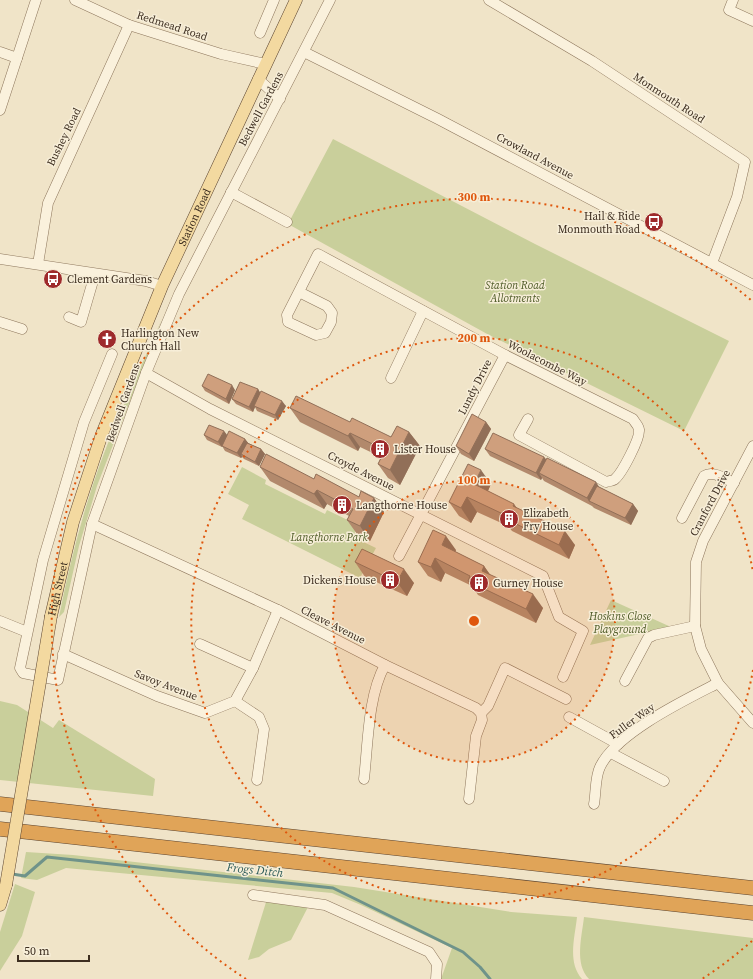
<svg xmlns="http://www.w3.org/2000/svg" width="753" height="979" viewBox="0 0 753 979" font-family="'Source Serif 4',serif">
<style>
.green{fill:#c9cf9b}
.lines{fill:none;stroke-linecap:round;stroke-linejoin:round}
.stream{stroke:#6f938a;stroke-width:3}
.minor-casing{stroke:#8d765c;stroke-width:11}
.major-casing{stroke:#5b4430;stroke-width:13}
.highway-casing{stroke:#5b4430;stroke-width:15}
.minor{stroke:#faf1dc;stroke-width:10}
.major{stroke:#f3d9a0;stroke-width:12}
.highway{stroke:#e0a458;stroke-width:14}
.major-bridge-casing{stroke:#5b4430;stroke-width:13;stroke-linecap:butt}
.major-bridge{stroke:#f3d9a0;stroke-width:12}
.wall{fill:#b2896c}
.shaded-wall{fill:#916f58}
.building{fill:#cf9f7d;stroke:#916f58}
.ring{fill:none;stroke:#df570d;stroke-width:2;stroke-dasharray:2 4}
.labels{text-anchor:middle;dominant-baseline:central;stroke-width:3;stroke-linejoin:round;paint-order:stroke}
.street-label{font-size:11px;fill:#3d2e20;stroke:#f7eed8}
.poi-label{font-size:11px;fill:#3d2e20;stroke:#f7eed8;text-anchor:start}
.park-label{font-size:11px;font-style:italic;fill:#4d5a26;stroke:#f7eed8}
.water-label{font-size:12px;font-style:italic;fill:#2f5d5a;stroke:#f7eed8}
.centre{fill:#df570d;stroke:#f7eed8;stroke-width:2}
.ring-label{font-size:12px;text-anchor:middle;font-weight:bold;fill:#df570d;stroke:#f7eed8;stroke-width:3;stroke-linejoin:round;paint-order:stroke}
</style>
<rect width="100%" height="100%" fill="#f0e4c8"/>
<g class="green">
<polygon points="333,139 535,244 729,341 684,431 489,335 288,224"/>
<path d="M162 319 97 486 79 546 64 612 59 617C69 566 82 514 100 464 118 415 141 367 162 319Z"/>
<polygon points="242,467 266,480 265,484 325,514 327,510 358,525 353,537 376,548 360,578 242,519 249,505 228,494"/>
<polygon points="611,600 671,627 590,645"/>
<polygon points="0,701 17,705 53,728 59,720 155,779 153,796 0,780"/>
<path d="M26 852 73 855 354 887 511 912 577 917C575 937 567 962 582 979H441L452 948 361 905 332 893 66 868 37 880 21 878Z"/>
<polygon points="15,884 35,892 22,936 0,971 0,932"/>
<polygon points="267,899 308,907 291,940 269,949 259,957 248,960"/>
<path d="M584 917 753 938V979H589C574 964 582 936 584 917Z"/>
</g>
<g class="lines">
<polyline class="stream" points="12,874 25,876 47,857 333,888 463,952 480,967 490,979"/>
<defs>
<g id="minor">
<polyline points="75,0 129,25 221,54 265,64"/>
<polyline points="489,0 592,61 745,162 737,197 712,263"/>
<polyline points="733,0 729,10 753,21"/>
<polyline points="260,33 274,0"/>
<polyline points="0,52 17,58"/>
<polyline points="304,52 438,119 753,285"/>
<polyline points="258,79 280,99"/>
<polyline points="0,110 36,0"/>
<polyline points="231,192 287,222"/>
<polyline points="0,259 146,281 162,286"/>
<polyline points="38,264 48,203 129,25"/>
<path d="M299 292 327 306 332 313 331 322 325 333 316 335 288 322 287 315 318 254 505 355 633 419C635 423 639 426 639 430 640 439 622 473 615 479 613 481 609 481 606 482L519 435 528 419"/>
<polyline points="69,317 81,322 95,274"/>
<polyline points="0,322 22,329"/>
<polyline points="112,354 84,422 43,560 20,668 23,673 58,680 92,524 146,373 179,294 330,0"/>
<polyline points="146,373 210,409 543,576 559,617 583,631 563,677"/>
<polyline points="391,378 423,311"/>
<polyline points="753,446 703,541 696,562 695,626 701,649 718,683 753,723"/>
<path d="M682 518 704 476C713 470 725 479 734 483"/>
<polyline points="92,524 278,610 385,665 476,708 481,713 482,720 476,736 469,799"/>
<polyline points="399,556 505,355"/>
<polyline points="0,621 27,632"/>
<polyline points="200,644 253,668"/>
<polyline points="63,654 157,696 205,713 235,701 253,668 278,610"/>
<polyline points="625,681 648,638 654,635 695,626"/>
<polyline points="235,701 259,717 264,729 257,780"/>
<polyline points="481,713 488,706 505,668 566,699"/>
<polyline points="569,717 618,744"/>
<polyline points="611,753 664,781"/>
<path d="M364 779C368 744 368 695 385 665"/>
<path d="M594 804C596 793 595 777 600 767 616 733 685 700 718 683"/>
<polyline points="253,895 325,905 429,952 437,964 436,979"/>
</g>
<g id="major">
<path id="s1" d="M51 616 73 522 102 434 162 286 296 0"/>
<polyline points="0,905 6,885"/>
</g>
<g id="highway">
<polyline points="0,804 753,888"/>
<polyline points="0,829 753,913"/>
</g>
</defs>
<use href="#minor" class="minor-casing"/>
<use href="#major" class="major-casing"/>
<use href="#highway" class="highway-casing"/>
<use href="#minor" class="minor"/>
<use href="#major" class="major"/>
<use href="#highway" class="highway"/>
<defs>
<polyline id="major-bridge" points="6,885 51,616"/>
</defs>
<use href="#major-bridge" class="major-bridge-casing"/>
<use href="#major-bridge" class="major-bridge"/>
</g>
<g class="wall">
<polygon points="202,386 235,390 229,404 205,391"/>
<polygon points="258,389 260,393 286,406 278,420 257,411 255,407 253,412 236,404 232,399"/>
<polygon points="290,408 350,422 391,437 409,432 420,446 400,485 388,478 378,464 381,457 360,447 358,451 300,422"/>
<polygon points="486,422 491,429 474,461 461,454 456,446"/>
<polygon points="204,435 227,435 245,439 248,443 261,449 265,454 259,466 244,459 242,457 241,458 225,451 222,446 222,447 207,440"/>
<polygon points="485,449 544,457 546,459 599,487 633,504 638,511 631,525 594,508 592,506 544,481 542,478 541,480 490,456"/>
<polygon points="260,467 314,479 359,497 374,498 384,512 370,541 357,534 347,520 349,516 327,504 324,509 270,481"/>
<polygon points="491,484 488,491 518,509 575,545 569,559 512,531 508,526 477,512 471,523 459,516 449,502"/>
<polygon points="456,550 455,552 484,566 490,575 543,608 536,623 478,595 472,586 445,573 441,582 428,576 418,562"/>
<polygon points="355,562 414,583 407,596 365,577"/>
</g>
<g class="shaded-wall">
<polygon points="232,385 235,390 229,404 226,399"/>
<polygon points="258,389 261,394 254,406 255,407 253,412 249,407"/>
<polygon points="282,401 286,406 278,420 275,415"/>
<polygon points="486,422 491,429 474,461 469,454"/>
<polygon points="224,431 228,436 222,447 218,442"/>
<polygon points="409,432 420,446 400,485 390,470"/>
<polygon points="350,433 360,447 358,451 348,436"/>
<polygon points="245,439 249,444 241,454 242,457 241,458 237,453"/>
<polygon points="261,449 265,454 259,466 255,462"/>
<polygon points="544,457 549,464 539,473 542,478 541,480 536,473"/>
<polygon points="481,470 491,484 484,499 474,484"/>
<polygon points="596,482 601,490 589,501 592,506 587,498"/>
<polygon points="317,490 327,504 324,509 314,494"/>
<polygon points="467,497 477,512 471,523 461,508"/>
<polygon points="374,498 384,512 370,541 360,526"/>
<polygon points="514,504 524,518 513,506"/>
<polygon points="633,504 638,511 631,525 625,518"/>
<polygon points="565,531 575,545 569,559 559,545"/>
<polygon points="446,536 456,550 452,560 442,545"/>
<polygon points="435,558 445,573 441,582 431,567"/>
<polygon points="484,566 494,580 482,571"/>
<polygon points="404,569 414,583 407,596 397,582"/>
<polygon points="533,594 543,608 536,623 526,609"/>
</g>
<g class="building">
<polygon points="208,374 232,385 226,399 202,386"/>
<polygon points="240,382 258,389 249,407 232,399"/>
<polygon points="261,391 282,401 275,415 254,406"/>
<polygon points="296,396 350,422 352,418 391,437 397,426 409,432 390,470 378,464 385,450 350,433 348,436 290,408"/>
<polygon points="472,414 486,422 469,454 456,446"/>
<polygon points="209,425 224,431 218,442 204,435"/>
<polygon points="229,431 245,439 237,453 222,446"/>
<polygon points="493,433 544,457 536,473 485,449"/>
<polygon points="247,443 261,449 255,462 241,454"/>
<polygon points="266,454 314,479 316,474 359,497 361,491 374,498 360,526 347,520 353,509 317,490 314,494 260,467"/>
<polygon points="547,458 596,482 587,498 539,473"/>
<polygon points="468,464 481,470 474,484 514,504 513,506 565,531 559,545 502,517 503,514 467,497 461,508 449,502"/>
<polygon points="597,486 633,504 625,518 589,501"/>
<polygon points="433,530 446,536 442,545 484,566 482,571 533,594 526,609 468,581 470,576 435,558 431,567 418,562"/>
<polygon points="362,549 404,569 397,582 355,562"/>
</g>
<circle cx="474" cy="621" r="141" fill="#df570d" fill-opacity=".12"/>
<g class="ring">
<circle cx="474" cy="621" r="141"/>
<path d="M753 670A283 283 0 1 1 753 572"/>
<path d="M752 941A424 424 0 0 1 702 979M246 979A424 424 0 1 1 752 301"/>
</g>
<defs>
<symbol id="bus-disc" viewBox="-11 -11 22 22"><circle r="9.5" fill="#9e2a2b" stroke="#f7eed8"/><path d="M-5-6H5V4H4V6H2V4H-2V6H-4V4H-5ZM-3.5-4V0h7V-4ZM-3.5 1.2v1.5H-2V1.2ZM2 1.2v1.5H3.5V1.2Z" fill="#fff"/></symbol>
<symbol id="church-disc" viewBox="-11 -11 22 22"><circle r="9.5" fill="#9e2a2b" stroke="#f7eed8"/><path d="M-1.2-6h2.4v3.5h3.3v2.4h-3.3V6h-2.4V-.1h-3.3v-2.4h3.3Z" fill="#fff"/></symbol>
<symbol id="building-disc" viewBox="-11 -11 22 22"><circle r="9.5" fill="#9e2a2b" stroke="#f7eed8"/><path d="M-4-6H4V6H1V3H-1V6H-4ZM-2.5-4.3h1.7v1.8h-1.7ZM.8-4.3h1.7v1.8H.8ZM-2.5-1h1.7V.8h-1.7ZM.8-1h1.7V.8H.8Z" fill="#fff"/></symbol>
</defs>
<g fill-rule="evenodd">
<use href="#bus-disc" x="643" y="211" width="22" height="22"/>
<use href="#bus-disc" x="42" y="268" width="22" height="22"/>
<use href="#church-disc" x="96" y="328" width="22" height="22"/>
<use href="#building-disc" x="369" y="438" width="22" height="22"/>
<use href="#building-disc" x="331" y="494" width="22" height="22"/>
<use href="#building-disc" x="498" y="508" width="22" height="22"/>
<use href="#building-disc" x="379" y="569" width="22" height="22"/>
<use href="#building-disc" x="468" y="572" width="22" height="22"/>
</g>
<g class="labels">
<g class="street-label">
<text transform="translate(172 26) rotate(18)">Redmead Road</text>
<text transform="translate(669 98) rotate(33)">Monmouth Road</text>
<text transform="translate(261 109) rotate(-62)">Bedwell Gardens</text>
<text transform="translate(64 137) rotate(-64)">Bushey Road</text>
<text transform="translate(535 156) rotate(28)">Crowland Avenue</text>
<text stroke="none"><textPath href="#s1" startOffset="425">Station Road</textPath></text>
<text transform="translate(547 363) rotate(27)">Woolacombe Way</text>
<text transform="translate(475 387) rotate(-63)">Lundy Drive</text>
<text transform="translate(123 403) rotate(-71)">Bedwell Gardens</text>
<text transform="translate(361 471) rotate(27)">Croyde Avenue</text>
<text transform="translate(710 503) rotate(-62)">Cranford Drive</text>
<text stroke="none"><textPath href="#s1" startOffset="28">High Street</textPath></text>
<text transform="translate(333 625) rotate(27)">Cleave Avenue</text>
<text transform="translate(166 685) rotate(21)">Savoy Avenue</text>
<text transform="translate(632 721) rotate(-36)">Fuller Way</text>
</g>
<g class="poi-label">
<text x="640" y="216" text-anchor="end">Hail &amp; Ride<tspan x="640" dy="13">Monmouth Road</tspan></text>
<text x="67" y="279">Clement Gardens</text>
<text x="121" y="333">Harlington New<tspan x="121" dy="13">Church Hall</tspan></text>
<text x="394" y="449">Lister House</text>
<text x="356" y="505">Langthorne House</text>
<text x="523" y="513">Elizabeth<tspan x="523" dy="13">Fry House</tspan></text>
<text x="376" y="580" text-anchor="end">Dickens House</text>
<text x="493" y="583">Gurney House</text>
</g>
<g class="park-label">
<text x="515" y="285">Station Road<tspan x="515" dy="13">Allotments</tspan></text>
<text x="329" y="537">Langthorne Park</text>
<text x="620" y="616">Hoskins Close<tspan x="620" dy="13">Playground</tspan></text>
</g>
<g class="water-label">
<text transform="translate(255 870) rotate(6)">Frogs Ditch</text>
</g>
</g>
<circle cx="474" cy="621" r="6" class="centre"/>
<g class="ring-label">
<text x="474" y="201">300 m</text>
<text x="474" y="342">200 m</text>
<text x="474" y="484">100 m</text>
</g>
<path d="M18 955v6h71v-6" fill="none" stroke="#3d2e20" stroke-width="2"/>
<text x="24" y="955" font-size="12" fill="#3d2e20" stroke="#f7eed8" stroke-width="3" paint-order="stroke">50 m</text>
</svg>
